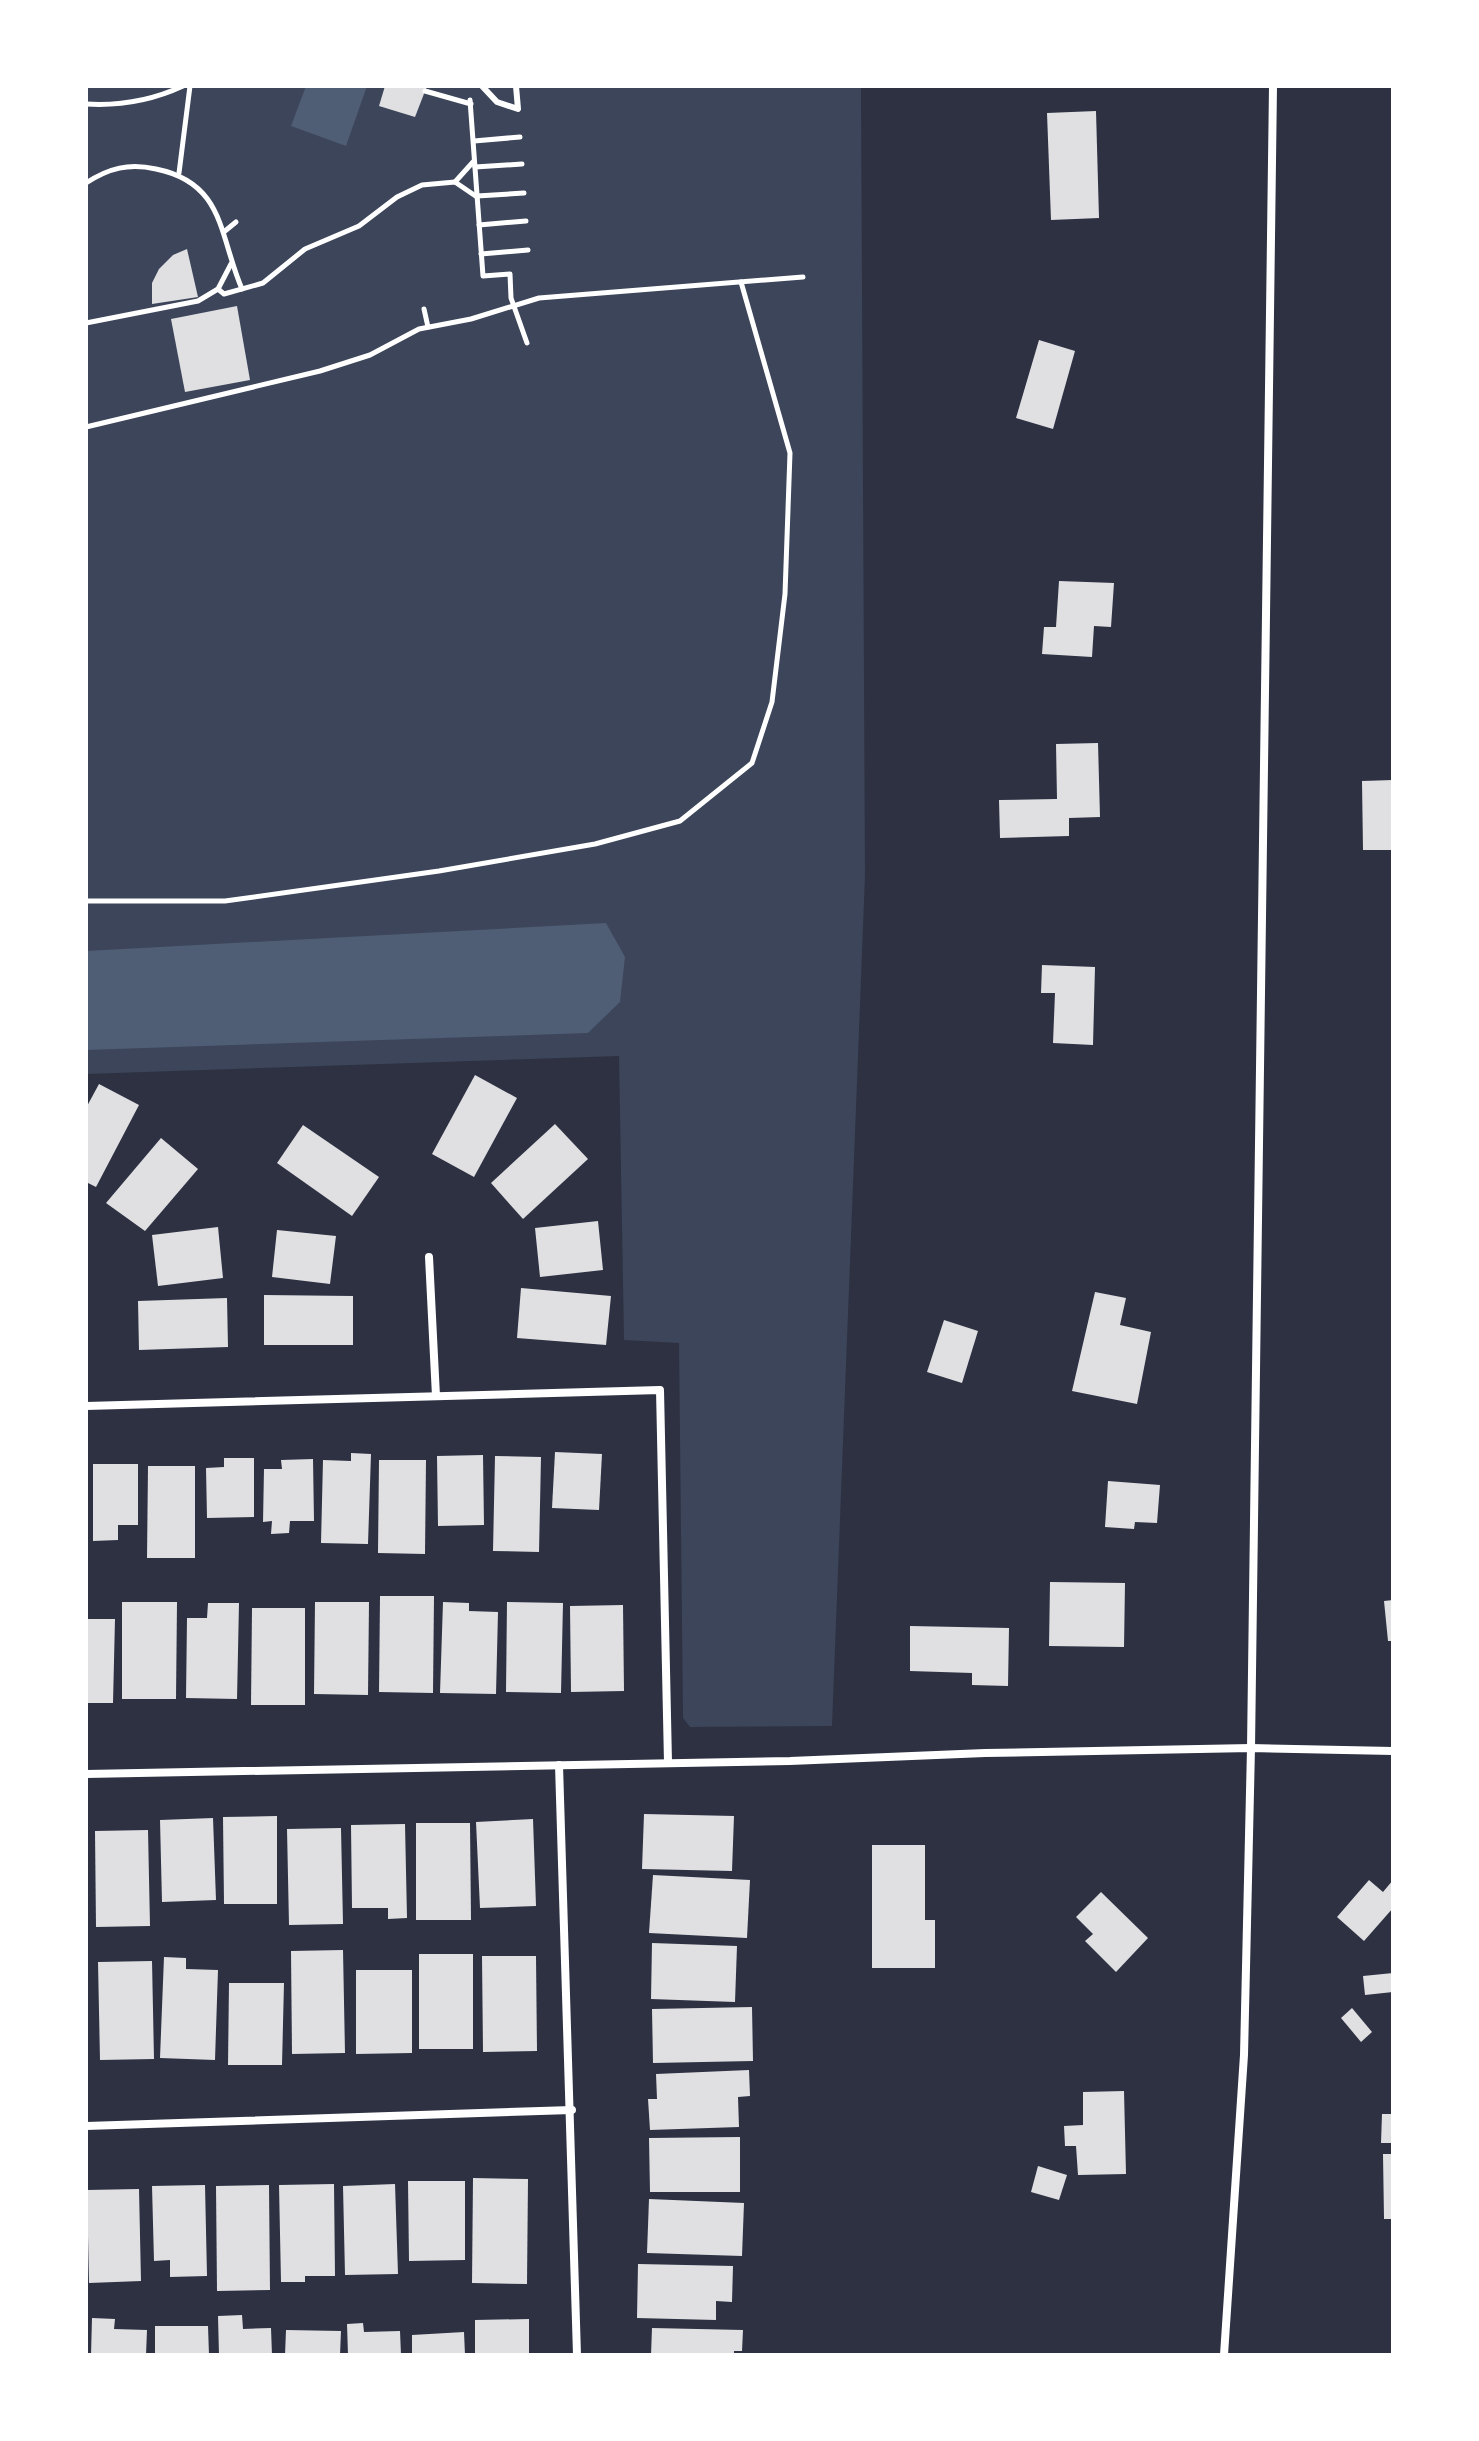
<svg xmlns="http://www.w3.org/2000/svg" width="1479" height="2441" viewBox="0 0 1479 2441" font-family="Overpass,sans-serif">
<style>
.green{fill:#3c4559}
.water{fill:#4f5d75}
.building{fill:#e0e0e3}
.lines{fill:none;stroke-linecap:round;stroke-linejoin:round}
.path{stroke:#fff;stroke-width:5}
.service{stroke:#fff;stroke-width:6}
.minor{stroke:#fff;stroke-width:8}
</style>
<rect width="100%" height="100%" fill="#2d3142"/>
<polygon class="green" points="86,86 861,86 865,876 832,1726 690,1727 683,1718 679,1343 624,1340 619,1056 86,1074"/>
<g class="water">
<polygon points="306,86 367,86 346,146 291,126"/>
<polygon points="606,923 625,957 620,1002 588,1033 86,1050 86,951"/>
</g>
<g class="building">
<polygon points="385,86 427,86 415,117 379,106"/>
<polygon points="1096,111 1099,218 1051,220 1047,113"/>
<polygon points="187,249 198,297 152,304 152,283 159,269 173,255"/>
<polygon points="237,306 250,380 185,392 171,319"/>
<polygon points="1039,340 1075,351 1053,429 1016,418"/>
<polygon points="1059,581 1114,583 1111,627 1094,626 1092,657 1042,654 1044,627 1056,627"/>
<polygon points="1098,743 1100,817 1069,818 1069,836 1000,838 999,800 1057,799 1056,744"/>
<polygon points="1393,780 1393,850 1363,850 1362,781"/>
<polygon points="1042,965 1095,967 1093,1045 1053,1043 1055,993 1041,993"/>
<polygon points="475,1075 517,1098 474,1177 432,1154"/>
<polygon points="99,1084 139,1105 96,1187 86,1182 86,1108"/>
<polygon points="555,1124 588,1159 523,1219 491,1183"/>
<polygon points="303,1125 379,1177 352,1216 277,1163"/>
<polygon points="161,1138 198,1169 145,1231 106,1203"/>
<polygon points="598,1221 603,1270 540,1277 535,1228"/>
<polygon points="218,1227 223,1278 158,1286 152,1235"/>
<polygon points="277,1230 336,1236 330,1284 272,1277"/>
<polygon points="521,1288 611,1296 606,1345 517,1338"/>
<polygon points="1095,1292 1126,1298 1120,1325 1151,1332 1137,1404 1072,1391"/>
<polygon points="264,1295 353,1296 353,1345 264,1345"/>
<polygon points="227,1298 228,1347 139,1350 138,1301"/>
<polygon points="944,1320 978,1331 962,1383 927,1372"/>
<polygon points="555,1452 602,1454 599,1510 552,1508"/>
<polygon points="351,1453 371,1454 368,1544 321,1543 323,1460 351,1461"/>
<polygon points="483,1455 484,1525 438,1526 437,1456"/>
<polygon points="495,1456 541,1457 539,1552 493,1551"/>
<polygon points="224,1458 254,1458 254,1517 207,1518 206,1468 224,1467"/>
<polygon points="313,1459 314,1521 290,1521 289,1533 271,1534 272,1521 263,1522 264,1469 282,1469 281,1460"/>
<polygon points="379,1460 426,1460 425,1554 378,1553"/>
<polygon points="93,1464 138,1464 138,1525 118,1525 118,1540 93,1541"/>
<polygon points="148,1466 195,1466 195,1558 147,1558"/>
<polygon points="1108,1481 1160,1485 1157,1523 1135,1522 1134,1529 1105,1527"/>
<polygon points="1050,1582 1125,1583 1124,1647 1049,1646"/>
<polygon points="380,1596 434,1596 433,1693 379,1692"/>
<polygon points="1393,1600 1393,1641 1388,1641 1384,1601"/>
<polygon points="122,1602 177,1602 176,1699 122,1699"/>
<polygon points="315,1602 369,1602 368,1695 314,1694"/>
<polygon points="443,1602 469,1603 469,1611 498,1612 496,1694 440,1693"/>
<polygon points="507,1602 563,1603 561,1693 506,1692"/>
<polygon points="208,1603 239,1603 237,1699 186,1698 187,1618 207,1618"/>
<polygon points="623,1605 624,1691 571,1692 570,1606"/>
<polygon points="252,1608 305,1608 305,1705 251,1705"/>
<polygon points="86,1619 115,1619 113,1703 86,1703"/>
<polygon points="910,1626 1009,1628 1008,1686 972,1685 972,1673 910,1671"/>
<polygon points="644,1814 734,1816 732,1871 642,1869"/>
<polygon points="277,1816 277,1904 224,1904 223,1817"/>
<polygon points="213,1818 216,1900 162,1902 160,1820"/>
<polygon points="533,1819 536,1906 480,1908 476,1822"/>
<polygon points="416,1823 470,1823 471,1920 416,1920"/>
<polygon points="405,1824 407,1918 388,1919 388,1908 352,1908 351,1825"/>
<polygon points="341,1828 343,1924 289,1925 287,1829"/>
<polygon points="148,1830 150,1926 96,1927 95,1831"/>
<polygon points="872,1845 925,1845 925,1920 935,1920 935,1968 872,1968"/>
<polygon points="653,1875 750,1880 747,1938 649,1933"/>
<polygon points="1369,1880 1383,1892 1393,1880 1393,1908 1364,1941 1337,1917"/>
<polygon points="1101,1892 1148,1938 1116,1972 1085,1941 1093,1934 1076,1917"/>
<polygon points="652,1943 737,1946 735,2002 651,1999"/>
<polygon points="343,1950 345,2053 292,2054 291,1951"/>
<rect x="419" y="1954" width="54" height="95"/>
<polygon points="482,1956 536,1956 537,2051 483,2052"/>
<polygon points="164,1957 186,1958 186,1969 218,1970 215,2060 160,2058"/>
<polygon points="152,1961 154,2059 100,2060 98,1962"/>
<polygon points="356,1970 412,1970 412,2053 356,2054"/>
<polygon points="1393,1973 1393,1992 1365,1995 1363,1976"/>
<polygon points="229,1983 284,1983 282,2065 228,2065"/>
<polygon points="752,2007 753,2061 653,2063 652,2009"/>
<polygon points="1352,2008 1372,2032 1361,2042 1341,2018"/>
<polygon points="749,2070 750,2096 738,2097 739,2127 650,2130 648,2099 657,2099 656,2074"/>
<polygon points="1124,2091 1126,2174 1078,2175 1076,2146 1065,2146 1064,2126 1083,2125 1083,2092"/>
<polygon points="1382,2114 1393,2114 1393,2143 1381,2143"/>
<polygon points="740,2137 740,2192 650,2192 649,2138"/>
<polygon points="1383,2154 1393,2154 1393,2219 1384,2219"/>
<polygon points="1038,2166 1067,2175 1059,2200 1031,2192"/>
<polygon points="473,2178 528,2179 527,2284 472,2283"/>
<polygon points="408,2181 465,2181 465,2260 409,2261"/>
<polygon points="334,2184 335,2276 305,2276 305,2282 281,2282 279,2185"/>
<polygon points="395,2184 398,2274 345,2275 343,2186"/>
<polygon points="205,2185 207,2276 170,2277 170,2260 154,2261 152,2186"/>
<polygon points="269,2185 270,2290 217,2291 216,2186"/>
<polygon points="139,2189 141,2281 89,2283 87,2190"/>
<polygon points="649,2199 744,2203 742,2256 647,2253"/>
<polygon points="638,2264 733,2266 732,2302 716,2301 716,2320 637,2318"/>
<polygon points="242,2315 243,2329 271,2328 272,2355 219,2355 218,2316"/>
<polygon points="92,2318 115,2319 114,2329 147,2330 146,2355 91,2355"/>
<polygon points="529,2319 529,2355 475,2355 475,2320"/>
<polygon points="363,2323 364,2332 400,2331 401,2355 348,2355 347,2324"/>
<polygon points="155,2326 208,2326 209,2355 155,2355"/>
<polygon points="652,2328 743,2330 742,2351 734,2351 734,2355 651,2355"/>
<polygon points="286,2330 341,2331 340,2355 285,2355"/>
<polygon points="464,2332 465,2355 412,2355 412,2335"/>
</g>
<g class="lines">
<g class="path">
<polyline points="425,91 471,104"/>
<polyline points="470,100 483,276 510,274 511,298 527,343"/>
<path d="M86 104C119 106 153 100 183 86"/>
<polyline points="474,141 520,137"/>
<polyline points="475,167 522,164"/>
<polyline points="179,173 190,86"/>
<polyline points="455,182 473,162"/>
<path d="M86 183C109 168 129 163 156 169 225 183 219 236 242 289"/>
<polyline points="477,196 524,193"/>
<polyline points="479,225 526,221"/>
<polyline points="225,231 236,222"/>
<polyline points="481,254 528,250"/>
<polyline points="231,264 218,289 224,294 263,283 305,249 359,226 397,197 422,185 455,182 477,197"/>
<polyline points="424,309 428,327"/>
<polyline points="86,323 198,301 218,289"/>
<polyline points="86,427 320,371 370,355 419,329 471,319 539,298 803,277"/>
<polyline points="86,901 225,901 439,871 595,844 680,821 752,763 772,702 785,594 790,453 741,282"/>
</g>
<polyline class="service" points="482,86 497,102 518,109 516,86"/>
<g class="minor">
<polyline points="429,1257 436,1396"/>
<polyline points="86,1406 660,1390 668,1762"/>
<polyline points="559,1765 577,2355"/>
<polyline points="86,1774 790,1761 985,1753 1251,1748 1393,1751"/>
<polyline points="86,2126 572,2110"/>
<polyline points="1224,2355 1244,2055 1251,1748 1273,86"/>
</g>
</g>
<rect width="1479" height="2441" fill="none" stroke="#ffffff" stroke-width="176"/>
</svg>
